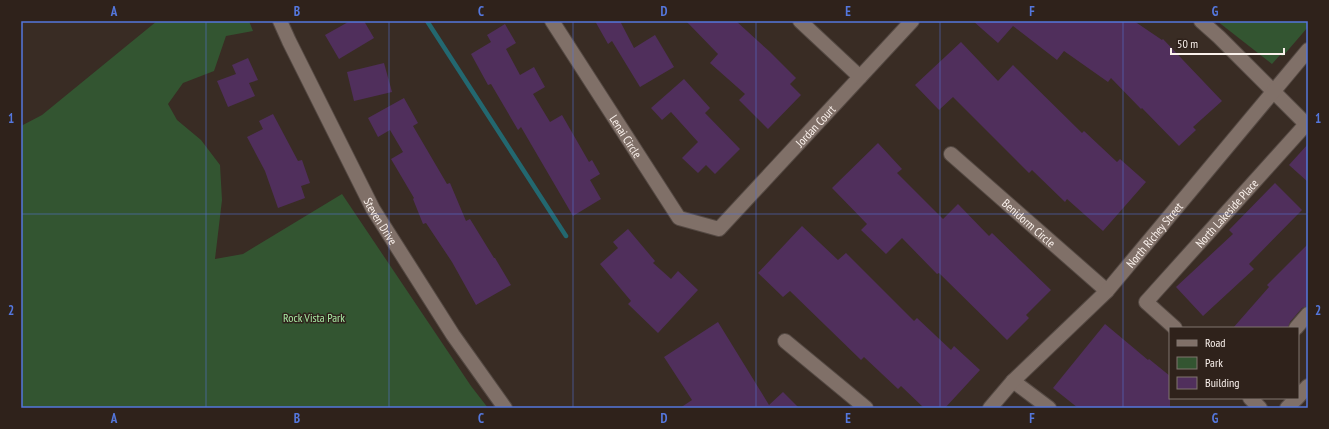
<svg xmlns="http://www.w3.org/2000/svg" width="1329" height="429" viewBox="0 0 1329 429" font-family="'PT Sans Narrow',sans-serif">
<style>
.green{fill:#335531}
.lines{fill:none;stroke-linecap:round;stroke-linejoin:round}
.stream{stroke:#236870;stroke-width:4.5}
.building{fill:#502f5c}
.minor-casing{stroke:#544943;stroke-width:16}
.minor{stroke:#807068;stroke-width:14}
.grid{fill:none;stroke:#5477dd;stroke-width:1;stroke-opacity:0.55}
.labels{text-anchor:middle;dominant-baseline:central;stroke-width:3;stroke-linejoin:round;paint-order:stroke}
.street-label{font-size:12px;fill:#faf1ec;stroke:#2f221b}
.park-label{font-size:12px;fill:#a8eaa4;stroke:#2f221b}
.neatline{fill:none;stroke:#5477dd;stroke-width:1.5}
.grid-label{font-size:13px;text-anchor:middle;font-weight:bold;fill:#5477dd}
</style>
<rect width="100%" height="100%" fill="#392c24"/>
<g class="green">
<polygon points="157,21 249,21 253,31 226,36 214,71 183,83 168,104 177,120 201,140 220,165 222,200 215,259 243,254 342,194 471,386 488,408 21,408 21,126 42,115"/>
<polygon points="1217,21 1308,21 1308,27 1283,56 1280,55 1272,64"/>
</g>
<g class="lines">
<polyline class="stream" points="427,21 566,236"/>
</g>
<g class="building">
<polygon points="350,21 364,21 374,38 339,59 325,35"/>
<polygon points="595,21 620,21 634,48 655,35 674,67 640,87 612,41 608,44"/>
<polygon points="686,21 736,21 769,51 796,78 790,84 801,95 768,129 739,100 745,94 710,63 718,54"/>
<polygon points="973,21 1134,21 1162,40 1163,39 1222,101 1193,127 1196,130 1179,146 1142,108 1141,109 1111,78 1108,82 1064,51 1057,60 1013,26 998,43"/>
<polygon points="505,24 516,43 506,49 520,75 534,67 545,87 533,94 550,122 562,115 589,162 592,160 600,174 590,180 601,199 573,216 521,127 518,130 491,84 488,85 471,54 491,42 487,35"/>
<polygon points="961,42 998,81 1013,65 1082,133 1084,131 1117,162 1120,159 1146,182 1103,231 1067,199 1065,202 1032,170 1029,173 953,97 939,110 915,85"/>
<polygon points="248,58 258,80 249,83 255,96 228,107 217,81 236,74 232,65"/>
<polygon points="384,63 392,92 354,101 347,72"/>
<polygon points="684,79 710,108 705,113 740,149 715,174 706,165 698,173 682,158 698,142 671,112 662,120 651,108"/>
<polygon points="404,98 418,123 413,126 447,184 450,183 466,221 470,219 494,258 495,258 511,285 476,305 452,262 426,223 423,224 413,199 414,198 391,159 403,152 390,130 378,137 368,118"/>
<polygon points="273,114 298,161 302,160 310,183 301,186 305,198 278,208 265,171 247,137 263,129 259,121"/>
<polygon points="878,143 902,169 897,173 943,219 958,204 989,236 992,233 1051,290 1026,315 1029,318 1007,340 939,273 937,274 902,238 886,254 861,230 867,224 832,188"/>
<polygon points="1308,144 1308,182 1289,165"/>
<polygon points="1275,183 1302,210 1249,264 1254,269 1203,316 1176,287 1233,234 1229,230"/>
<polygon points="802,226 838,260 846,253 914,321 917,318 951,350 954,346 980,370 945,408 924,408 901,386 898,389 864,357 861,360 790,291 783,297 758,273"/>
<polygon points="628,229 655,261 653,263 671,279 678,271 698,290 658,333 628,304 631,301 600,264 618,248 613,242"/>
<polygon points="1308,244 1308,306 1302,308 1290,322 1288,328 1233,328 1269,287 1267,285"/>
<polygon points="718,322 769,405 783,392 799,408 680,408 692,400 664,357"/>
<polygon points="1105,324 1148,360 1149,359 1170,376 1170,408 1078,408 1053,388"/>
</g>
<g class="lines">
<defs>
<g id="minor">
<path id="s1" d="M280 21 289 41 373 209 453 335 505 408"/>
<path id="s2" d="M552 21 679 218 719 229 912 21"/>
<polyline points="800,21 860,77"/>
<polyline points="1201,21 1219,37 1306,124"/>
<path id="s3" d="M951 154 1107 291"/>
<path id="s4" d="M1175 328 1146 302 1308 122"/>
<polyline points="1296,328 1308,314"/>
<polyline points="785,341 866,408"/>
<polyline points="1013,381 1049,408"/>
<polyline points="1298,397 1308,386"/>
<polyline points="1250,398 1260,408"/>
<path id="s5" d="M990 408 1013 381 1107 291 1308 50"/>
<polyline points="1287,408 1297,398"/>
</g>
</defs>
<use href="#minor" class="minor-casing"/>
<use href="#minor" class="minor"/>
</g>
<path class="grid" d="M206 21V408M389 21V408M573 21V408M756 21V408M940 21V408M1123 21V408M21 214H1308"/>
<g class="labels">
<g class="street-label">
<text stroke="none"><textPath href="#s2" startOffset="417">Jordan Court</textPath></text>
<text stroke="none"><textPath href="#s2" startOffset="137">Lenai Circle</textPath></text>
<text stroke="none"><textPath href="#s4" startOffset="159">North Lakeside Place</textPath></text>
<text stroke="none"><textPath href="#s1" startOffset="224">Steven Drive</textPath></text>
<text stroke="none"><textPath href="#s3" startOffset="104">Benidorm Circle</textPath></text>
<text stroke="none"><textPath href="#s5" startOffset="239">North Richey Street</textPath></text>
</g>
<g class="park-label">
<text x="314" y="317">Rock Vista Park</text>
</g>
</g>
<rect width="1329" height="429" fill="none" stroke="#2f221b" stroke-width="44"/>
<rect x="1169" y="327" width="130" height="72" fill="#2f221b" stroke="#80756f"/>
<rect x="1177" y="340" width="20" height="6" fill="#807068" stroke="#80756f"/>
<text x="1205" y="347" font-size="12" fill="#faf1ec">Road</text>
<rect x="1177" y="357" width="20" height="12" fill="#335531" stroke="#80756f"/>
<text x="1205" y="367" font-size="12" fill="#faf1ec">Park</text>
<rect x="1177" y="377" width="20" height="12" fill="#502f5c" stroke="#80756f"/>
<text x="1205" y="387" font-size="12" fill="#faf1ec">Building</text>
<path d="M1171 48v6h113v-6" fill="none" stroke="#faf1ec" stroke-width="2"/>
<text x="1177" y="48" font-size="12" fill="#faf1ec" stroke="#2f221b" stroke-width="3" paint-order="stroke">50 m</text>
<rect x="22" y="22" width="1285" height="385" class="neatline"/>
<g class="grid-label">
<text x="114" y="16">A</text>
<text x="297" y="16">B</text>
<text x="481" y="16">C</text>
<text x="664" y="16">D</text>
<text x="848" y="16">E</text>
<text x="1032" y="16">F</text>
<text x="1215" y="16">G</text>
<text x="11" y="123">1</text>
<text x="1318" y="123">1</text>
<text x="11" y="315">2</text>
<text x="1318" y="315">2</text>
<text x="114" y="423">A</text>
<text x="297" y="423">B</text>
<text x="481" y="423">C</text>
<text x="664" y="423">D</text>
<text x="848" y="423">E</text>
<text x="1032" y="423">F</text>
<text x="1215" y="423">G</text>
</g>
</svg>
